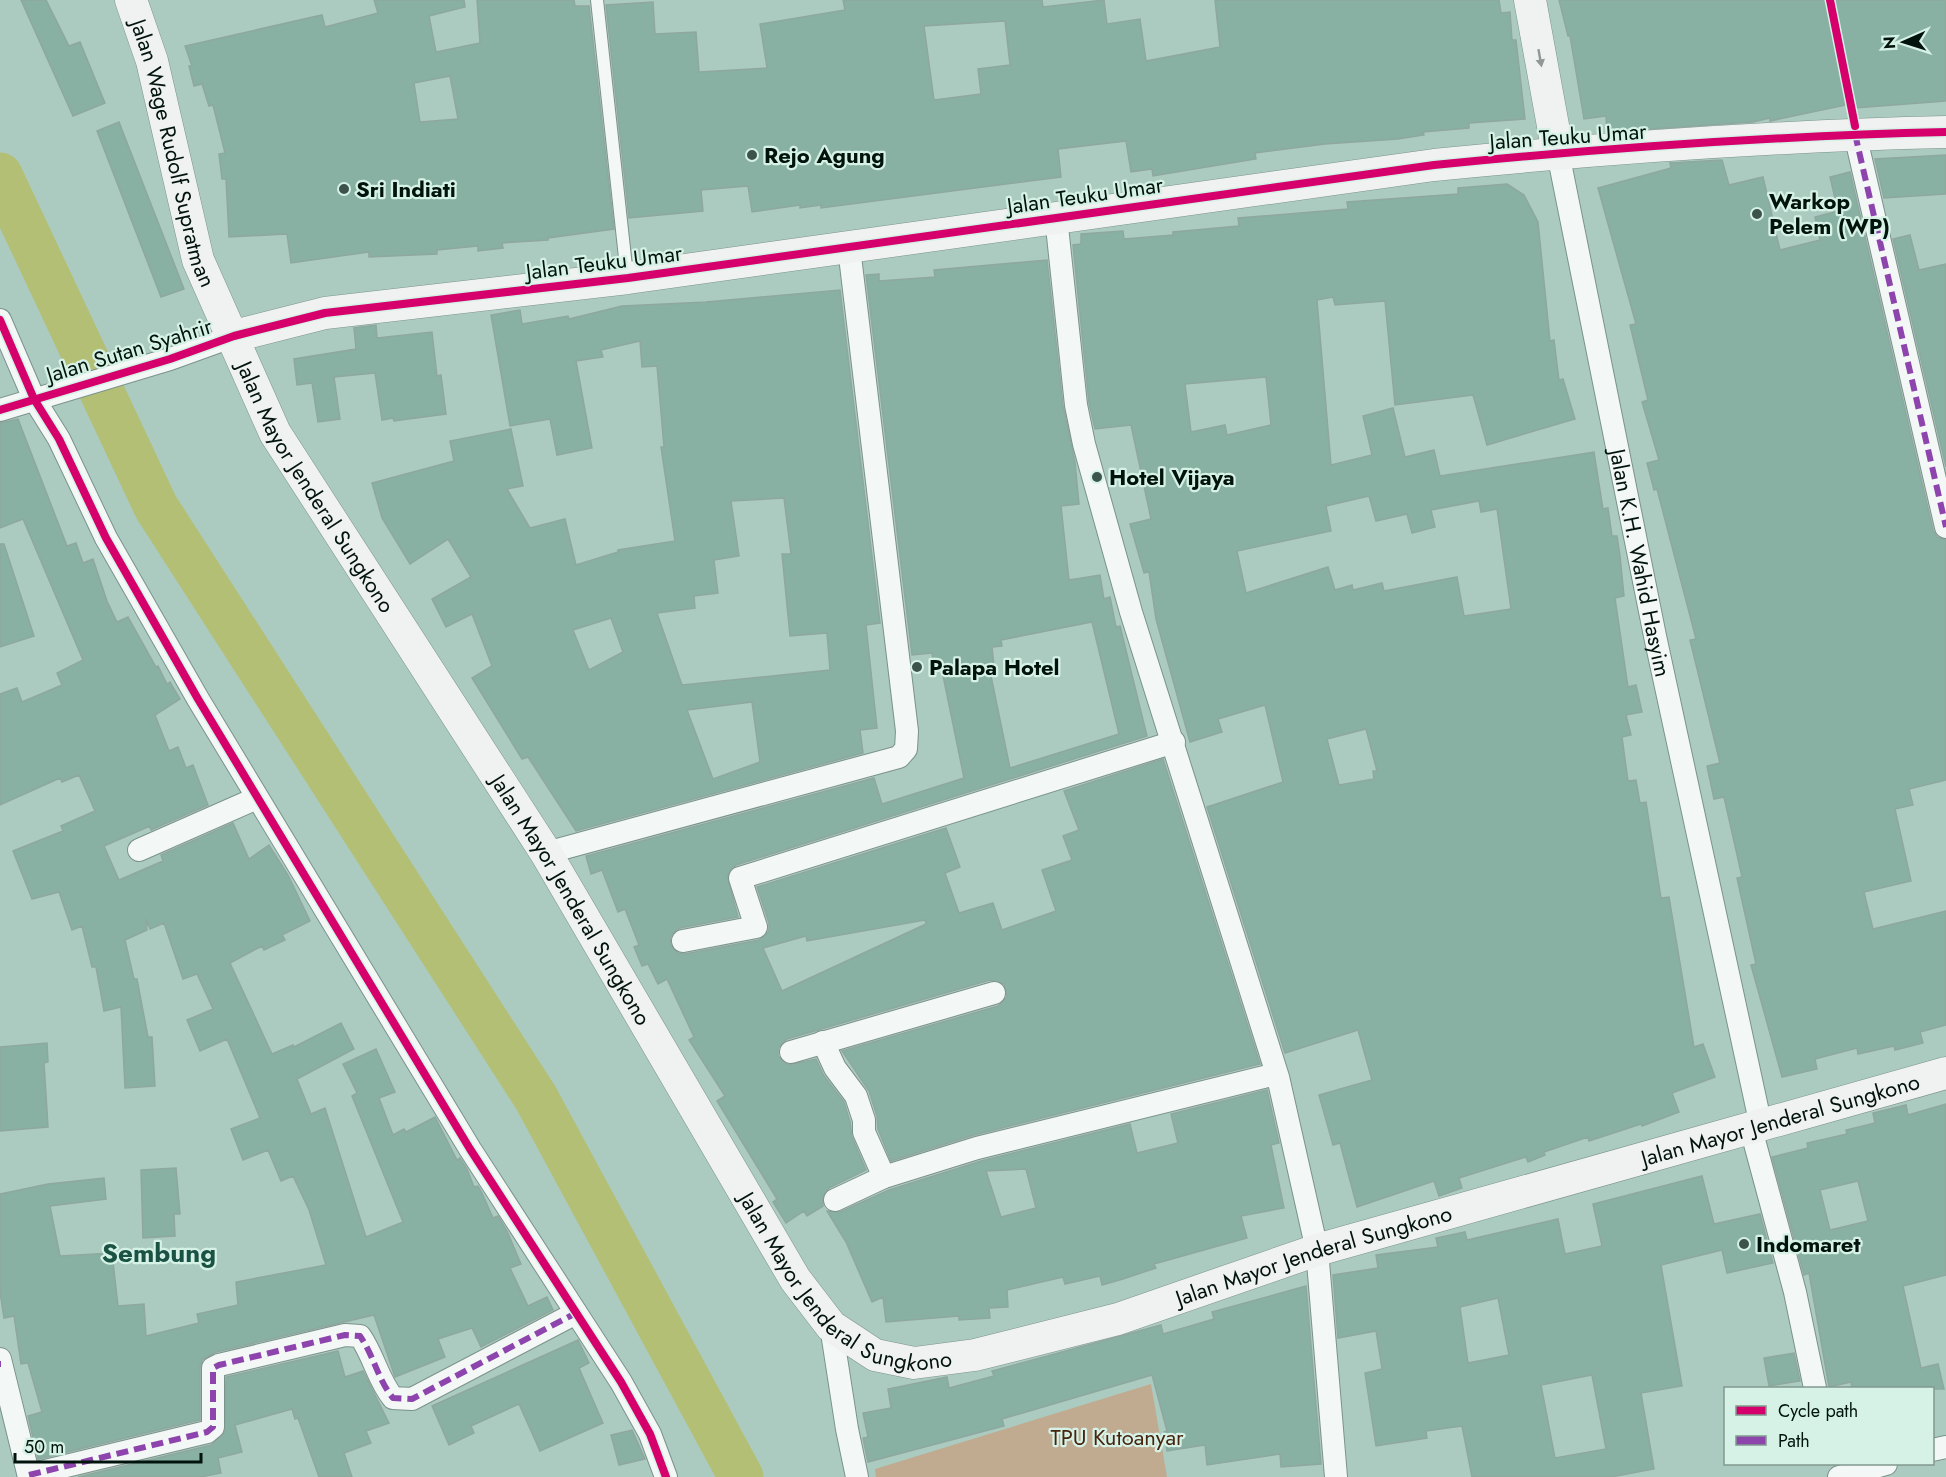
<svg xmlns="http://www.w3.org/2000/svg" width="1946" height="1477" viewBox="0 0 1946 1477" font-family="Jost,sans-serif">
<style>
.green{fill:#c0aa90}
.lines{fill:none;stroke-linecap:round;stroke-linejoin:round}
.river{stroke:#b3bf75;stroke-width:45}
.building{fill:#88b0a3;stroke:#8fa89f;stroke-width:1.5;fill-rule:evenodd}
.lane-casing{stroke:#7a938b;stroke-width:14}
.street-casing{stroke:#7a938b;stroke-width:24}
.secondary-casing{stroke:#7a938b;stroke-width:33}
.lane{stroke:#f3f7f6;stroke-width:12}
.street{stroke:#f3f7f6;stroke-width:22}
.secondary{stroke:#f0f1f1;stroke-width:32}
.quiet{stroke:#8e44ad;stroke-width:6;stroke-dasharray:12 6;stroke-linecap:butt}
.cycleway-casing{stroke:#d6f2e7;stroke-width:11}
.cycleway{stroke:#d6006c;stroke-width:8}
.oneway{fill:#909895}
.poi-dot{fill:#3c534b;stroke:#d6f2e7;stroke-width:2}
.labels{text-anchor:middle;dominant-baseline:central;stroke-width:4.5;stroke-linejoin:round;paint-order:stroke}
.street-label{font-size:22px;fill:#00130c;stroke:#d6f2e7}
.poi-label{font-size:22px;font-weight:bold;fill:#00130c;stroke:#d6f2e7;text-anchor:start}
.park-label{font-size:22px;fill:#47240e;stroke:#d6f2e7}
.quarter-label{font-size:26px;font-weight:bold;fill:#1a5343;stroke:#d6f2e7}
</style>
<rect width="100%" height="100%" fill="#accbc0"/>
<polygon class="green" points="1151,1384 1167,1477 876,1477 875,1469"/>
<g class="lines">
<polyline class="river" points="0,175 156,507 536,1098 741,1477"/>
</g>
<g class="building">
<polygon points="21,0 46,0 69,46 80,42 105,103 73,116"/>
<path d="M374 0H464L465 7 429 16 436 52 480 43 477 0H574L575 6H589L614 229 548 238V240L502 243 503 248 478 251V246L437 250V254L369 257V252L291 263 287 234 229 237 226 179H222L219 154 225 153 213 105 209 106 202 84 194 86 189 66H192L185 46 322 15 325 27 378 13ZM450 76 458 119 420 122 414 83Z"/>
<path d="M843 0H1042L1043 7 1104 0 1107 24 1140 19 1146 61 1220 47 1215 0H1499L1501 13 1510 12 1512 40H1516L1525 119 1469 123V128L1423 132 1424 135 1398 139 1325 144 1255 153 1256 159 1153 176 1152 169 1131 172 1126 141 1058 149 1061 177 821 208V205L800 208V205L752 212 748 186 701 190 703 211 629 218 606 5 653 2 655 34 696 32 699 72 767 68 760 24 845 10ZM1005 21 1010 65 978 69 981 94 934 100 924 26Z"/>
<polygon points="1559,0 1946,0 1946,101 1855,108 1855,103 1770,121 1770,118 1753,122 1607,132 1606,116 1584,119 1570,36 1568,36"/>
<polygon points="119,122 184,289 161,297 97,131"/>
<polygon points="1946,155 1946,194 1884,198 1875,159"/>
<polygon points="1722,160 1729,185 1763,177 1780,250 1820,240 1815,217 1838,211 1830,177 1850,172 1933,530 1937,537 1946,540 1946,780 1909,789 1913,805 1895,809 1911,881 1864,892 1873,929 1946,911 1946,1025 1920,1032 1923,1043 1895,1050 1894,1046 1858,1054 1857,1048 1815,1059 1817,1069 1782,1077 1751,965 1756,964 1737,878 1742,877 1724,797 1714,799 1707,766 1720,763 1690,640 1696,639 1657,489 1654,490 1647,463 1659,460 1642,402 1648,400 1630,325 1636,324 1598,188 1671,168 1670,163"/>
<path d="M1507 184 1524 195 1538 222 1550 341 1554 340 1559 380 1563 379 1575 419 1487 445 1473 395 1395 405 1385 301 1335 305 1333 297 1317 300 1331 465 1372 455 1363 416 1393 408 1405 457 1434 450 1440 476 1594 452 1603 509 1608 508 1612 536H1617L1620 556 1624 596 1615 598 1628 687 1636 685 1642 712 1626 715 1631 735 1622 737 1628 781 1636 780 1640 803 1646 802 1661 898 1669 897 1694 1047 1703 1044 1715 1077 1672 1093 1679 1112 1642 1126 1641 1124 1589 1141 1588 1137 1544 1152 1545 1155 1528 1162 1526 1157 1459 1178 1462 1188 1439 1196 1434 1181 1357 1207 1340 1143 1333 1145 1319 1095 1372 1080 1358 1030 1285 1053 1207 807 1283 782 1265 705 1218 719 1222 732 1190 742 1156 619 1149 572 1144 573 1130 524 1151 519 1131 425 1095 429 1089 403 1073 245 1081 244V234L1123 231 1124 239 1173 235V232L1239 226 1238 218 1348 209 1347 202 1458 194V188ZM1266 377 1271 425 1227 435 1225 425 1191 432 1185 384ZM1369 496 1376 521 1407 514 1412 533 1435 527 1431 510 1479 501 1481 512 1497 509 1511 609 1464 616 1457 577 1384 591 1382 583 1353 590 1352 585 1335 590 1328 567 1246 593 1237 551 1331 531 1326 506ZM1366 729 1377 771H1373L1374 779 1339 785 1327 739Z"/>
<polygon points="1910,235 1919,270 1946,264 1946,467 1893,239"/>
<path d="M1047 260 1063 406 1075 462 1079 504 1061 506 1069 580 1100 575 1104 599 1110 597 1116 627 1120 626 1147 736 736 865 727 876 738 917 680 928 671 936 670 944 678 953 685 954 759 940 769 931V923L757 887 946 828 960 867 945 873 959 913 993 903 1002 930 1056 911 1042 870 1072 860 1063 836 1079 830 1064 791 1163 759 1260 1064 974 1135 891 1161 878 1129 877 1116 869 1091 842 1051 998 1006 1007 997 1004 984 990 980 787 1039 778 1048V1056L788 1065 816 1059 824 1076 844 1102 850 1122 852 1137 866 1170 829 1188 822 1198 823 1206 807 1216 804 1211 786 1223 773 1202 777 1199 717 1101 725 1096 689 1040 694 1037 667 979 658 984 648 964 642 966 634 947 639 945 625 909 618 912 602 870 591 874 586 856 874 778 882 804 964 778 940 661 933 662 932 653 912 655 866 275 879 274V281L935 277 934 270ZM1092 622 1119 734 1010 768 991 676H995L992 647 1002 646 1001 640ZM925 920 926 924 782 991 763 948 806 936 807 941Z"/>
<path d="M840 290 880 623 866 625 877 728 860 730 863 753 576 831 528 757 522 759 472 678 492 666 472 614 446 627 432 599 471 577 448 539 410 564 382 518 372 483 454 461 450 441 511 429 523 486 507 489 530 528 565 519 576 565 618 552V550L675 541 661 447H664L657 366 642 367 640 341 601 350 603 357 576 361 592 448 557 455 550 419 510 426 491 315 520 310 522 324 568 316 569 319 622 306 706 302ZM784 498 791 554H782L790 636 827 633 830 670 682 685 657 613 695 608 694 596 718 593 714 560 739 556 731 501ZM611 618 623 652 589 670 573 630ZM752 702 760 762 713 779 687 710Z"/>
<polygon points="376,325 377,338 432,332 437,376 441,375 446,414 394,421 393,418 382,420 375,373 334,377 340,419 318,422 312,383 297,385 294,359 356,349 354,328"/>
<polygon points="18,419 67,546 76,543 83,563 93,559 107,601 117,622 128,617 156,667 158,666 167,684 170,682 180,699 155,715 169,751 178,747 186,768 193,765 208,805 151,830 150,826 104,846 119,880 163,861 161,855 233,823 249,859 269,845 288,875 310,921 282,935 285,940 264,950 262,946 230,963 272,1054 293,1045 294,1047 341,1023 354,1049 297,1079 311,1114 325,1108 366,1237 403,1222 352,1096 357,1093 343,1064 376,1049 395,1092 379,1098 393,1135 404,1129 406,1132 435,1117 457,1160 460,1158 467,1169 474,1187 478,1186 482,1193 493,1218 498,1216 507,1231 521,1264 510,1268 528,1306 547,1297 553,1310 481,1347 472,1328 438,1339 445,1357 395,1377 374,1315 216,1352 202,1360 200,1367 200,1420 38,1459 28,1416 42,1412 28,1363 21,1364 14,1316 4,1318 0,1292 0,1194 48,1184 104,1178 106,1199 50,1206 60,1256 112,1253 118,1306 144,1304 146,1336 199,1323 197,1314 238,1305 236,1282 326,1265 309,1210 293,1176 281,1181 268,1150 243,1160 231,1129 260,1118 227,1039 200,1051 187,1020 213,1009 197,974 183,979 164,923 150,929 146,919 147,930 125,940 134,979 137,979 148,1037 152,1037 155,1086 125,1088 121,1007 104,1011 96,967 92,967 82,926 72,930 59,892 32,899 13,851 63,831 61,826 95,811 79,775 62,782 60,778 0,805 0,694 17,688 22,702 62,685 57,673 83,660 23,519 0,528 0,423"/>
<polygon points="0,544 4,544 34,636 0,647"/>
<polygon points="47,1043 48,1062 44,1063 48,1127 0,1131 0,1047"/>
<path d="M1267 1090 1279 1143 1271 1145 1284 1208 1241 1216 1247 1238 1154 1264 1156 1268 1123 1279 1102 1285 1100 1276 1065 1284 1063 1277 1007 1290 1008 1307 989 1308 990 1318 959 1320V1316L886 1322 883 1297 872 1302 846 1242 827 1211 840 1212 889 1190 981 1161 1130 1124 1137 1153 1178 1143 1171 1114ZM1026 1169 1036 1208 1001 1217 986 1171Z"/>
<path d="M1946 1104V1275L1903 1286 1921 1368 1938 1364 1944 1389H1852L1851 1382 1829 1387 1809 1273 1804 1275 1772 1157 1808 1148 1807 1143 1847 1134 1846 1130 1875 1123 1873 1113 1906 1105 1908 1115ZM1858 1181 1868 1221 1830 1230 1820 1190Z"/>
<polygon points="176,1168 180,1214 174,1214 175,1236 143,1238 141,1170"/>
<path d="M1702 1176 1714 1224 1760 1214 1773 1263 1727 1273 1722 1250 1661 1265 1682 1386 1641 1393 1654 1469 1611 1477H1472L1462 1426 1426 1431 1427 1438 1376 1446 1365 1373 1382 1369 1376 1331 1338 1338 1333 1275 1378 1268 1376 1255 1438 1247 1436 1238 1465 1232 1467 1240 1558 1219 1565 1254 1602 1246 1593 1204ZM1498 1298 1509 1355 1468 1363 1460 1307ZM1592 1375 1606 1449 1555 1458 1541 1385Z"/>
<polygon points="1306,1286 1321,1464 1281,1467 1280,1454 1207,1465 1205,1445 1167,1451 1164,1432 1167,1431 1152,1375 1002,1419 1004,1426 868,1462 863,1438 868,1437 863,1413 891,1408 888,1389 947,1377 949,1388 994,1376 992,1371 1161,1325 1163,1334 1214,1319 1212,1312"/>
<polygon points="578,1340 589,1363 579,1368 603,1423 540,1451 519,1404 471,1426 474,1433 449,1445 432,1406"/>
<polygon points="338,1351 345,1377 363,1371 389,1423 366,1431 371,1443 344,1453 352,1477 319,1477 298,1418 295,1419 292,1409 235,1425 242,1452 218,1458 221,1473 201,1477 78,1477 211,1445 225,1432 226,1377"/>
<polygon points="1794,1353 1800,1381 1769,1386 1764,1358"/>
<polygon points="632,1430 645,1459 619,1465 611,1435"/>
</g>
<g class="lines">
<defs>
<polyline id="lane" points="597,0 627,276"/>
<g id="street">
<polyline points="1855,134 1946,527"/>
<path id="s1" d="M1558 153 1655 636 1761 1126"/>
<polyline points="1056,217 1076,405 1084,444 1131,612 1278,1077 1317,1250 1336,1477"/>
<polyline points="0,320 34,399 59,439 106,538 198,699 470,1149 621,1382 650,1434 666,1477"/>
<polyline points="0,410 170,359 234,336"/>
<polyline points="139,850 257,798"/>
<polyline points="546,853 899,757 906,749 907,731 849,248"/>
<polyline points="683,941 756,927 740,878 1174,742"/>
<polyline points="823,1042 835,1068 856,1096 864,1120 864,1132 884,1177"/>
<polyline points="791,1052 994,993"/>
<polyline points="1751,1129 1795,1292 1815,1388"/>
<polyline points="835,1200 884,1177 977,1148 1276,1074"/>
<polyline points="831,1326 847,1429 857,1477"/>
<polyline points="0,1359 29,1477"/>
<polyline points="1932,1450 1946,1447"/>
<path d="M29 1475 207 1432 213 1427V1368L219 1365 345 1335 360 1336C374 1356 378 1380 393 1398L412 1399 576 1313"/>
<polyline points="1839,1477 1886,1464"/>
</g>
<g id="secondary">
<path id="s2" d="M131 0 152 61 198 260 275 433 546 853 795 1279 831 1326 875 1355 914 1363 975 1355 1118 1319 1317 1250 1946 1073"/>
<polyline points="1530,0 1558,153"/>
<path d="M234 336 325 313 628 278 1434 165C1604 148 1775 136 1946 132"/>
</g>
</defs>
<use href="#lane" class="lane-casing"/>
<use href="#street" class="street-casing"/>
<use href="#secondary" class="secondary-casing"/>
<use href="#lane" class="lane"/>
<use href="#street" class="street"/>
<use href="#secondary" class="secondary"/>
<g class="quiet">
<polyline points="1855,134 1946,527"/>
<polyline points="0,1364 1,1364"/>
<path d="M29 1475 207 1432 213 1427V1368L219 1365 345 1335 360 1336C374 1356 378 1380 393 1398L412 1399 576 1313"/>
</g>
<defs>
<g id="cycleway">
<polyline points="1830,0 1855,126"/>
<polyline points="0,320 34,399 59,439 106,538 198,699 470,1149 621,1382 650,1434 666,1477"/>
<path d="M0 410 170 359 234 336 325 313 628 278 1434 165C1604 148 1775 136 1946 132"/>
</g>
</defs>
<use href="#cycleway" class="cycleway-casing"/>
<use href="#cycleway" class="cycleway"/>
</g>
<defs><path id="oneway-solid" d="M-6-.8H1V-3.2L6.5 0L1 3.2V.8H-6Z" transform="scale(1.5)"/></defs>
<use class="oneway" href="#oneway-solid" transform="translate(1540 58) rotate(80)"/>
<g class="poi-dot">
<circle cx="752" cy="155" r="6"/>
<circle cx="344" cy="189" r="6"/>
<circle cx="1757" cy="214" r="6"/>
<circle cx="1097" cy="477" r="6"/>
<circle cx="917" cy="667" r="6"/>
<circle cx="1744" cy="1244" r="6"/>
</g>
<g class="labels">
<g class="street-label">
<text transform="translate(1568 136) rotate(-4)">Jalan Teuku Umar</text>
<text stroke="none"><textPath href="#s2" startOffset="159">Jalan Wage Rudolf Supratman</textPath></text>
<text transform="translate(1085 195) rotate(-8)">Jalan Teuku Umar</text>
<text transform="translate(604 262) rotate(-7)">Jalan Teuku Umar</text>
<text transform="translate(129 350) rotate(-17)">Jalan Sutan Syahrir</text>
<text stroke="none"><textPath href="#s2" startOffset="525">Jalan Mayor Jenderal Sungkono</textPath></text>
<text stroke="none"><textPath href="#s1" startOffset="418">Jalan K.H. Wahid Hasyim</textPath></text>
<text stroke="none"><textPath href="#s2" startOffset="1011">Jalan Mayor Jenderal Sungkono</textPath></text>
<text stroke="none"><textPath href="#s2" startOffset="2504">Jalan Mayor Jenderal Sungkono</textPath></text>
<text stroke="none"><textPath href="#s2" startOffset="2018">Jalan Mayor Jenderal Sungkono</textPath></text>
<text stroke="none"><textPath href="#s2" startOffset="1497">Jalan Mayor Jenderal Sungkono</textPath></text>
</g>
<g class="poi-label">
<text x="764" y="155">Rejo Agung</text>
<text x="356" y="189">Sri Indiati</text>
<text x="1769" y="201">Warkop<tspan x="1769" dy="25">Pelem (WP)</tspan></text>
<text x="1109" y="477">Hotel Vijaya</text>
<text x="929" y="667">Palapa Hotel</text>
<text x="1756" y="1244">Indomaret</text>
</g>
<g class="park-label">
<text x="1117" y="1437">TPU Kutoanyar</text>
</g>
<g class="quarter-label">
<text x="159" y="1253">Sembung</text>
</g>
</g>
<rect x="1724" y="1387" width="210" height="78" fill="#d6f2e7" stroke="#80998f" stroke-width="1.5"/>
<rect x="1736" y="1406" width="30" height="9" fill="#d6006c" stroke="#80998f" stroke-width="1.5"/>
<text x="1778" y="1417" font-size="18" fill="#00130c">Cycle path</text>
<rect x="1736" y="1436" width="30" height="9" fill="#8e44ad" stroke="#80998f" stroke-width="1.5"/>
<text x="1778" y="1447" font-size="18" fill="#00130c">Path</text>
<g transform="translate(1904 42) rotate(267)" stroke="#d6f2e7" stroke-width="4.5" paint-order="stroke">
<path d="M0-4.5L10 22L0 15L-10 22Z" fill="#00130c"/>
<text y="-9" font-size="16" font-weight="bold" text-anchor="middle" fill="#00130c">N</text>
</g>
<path d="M15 1453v9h186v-9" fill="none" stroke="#00130c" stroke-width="3"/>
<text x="24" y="1453" font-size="18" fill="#00130c" stroke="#d6f2e7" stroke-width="4.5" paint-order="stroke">50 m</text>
</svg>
